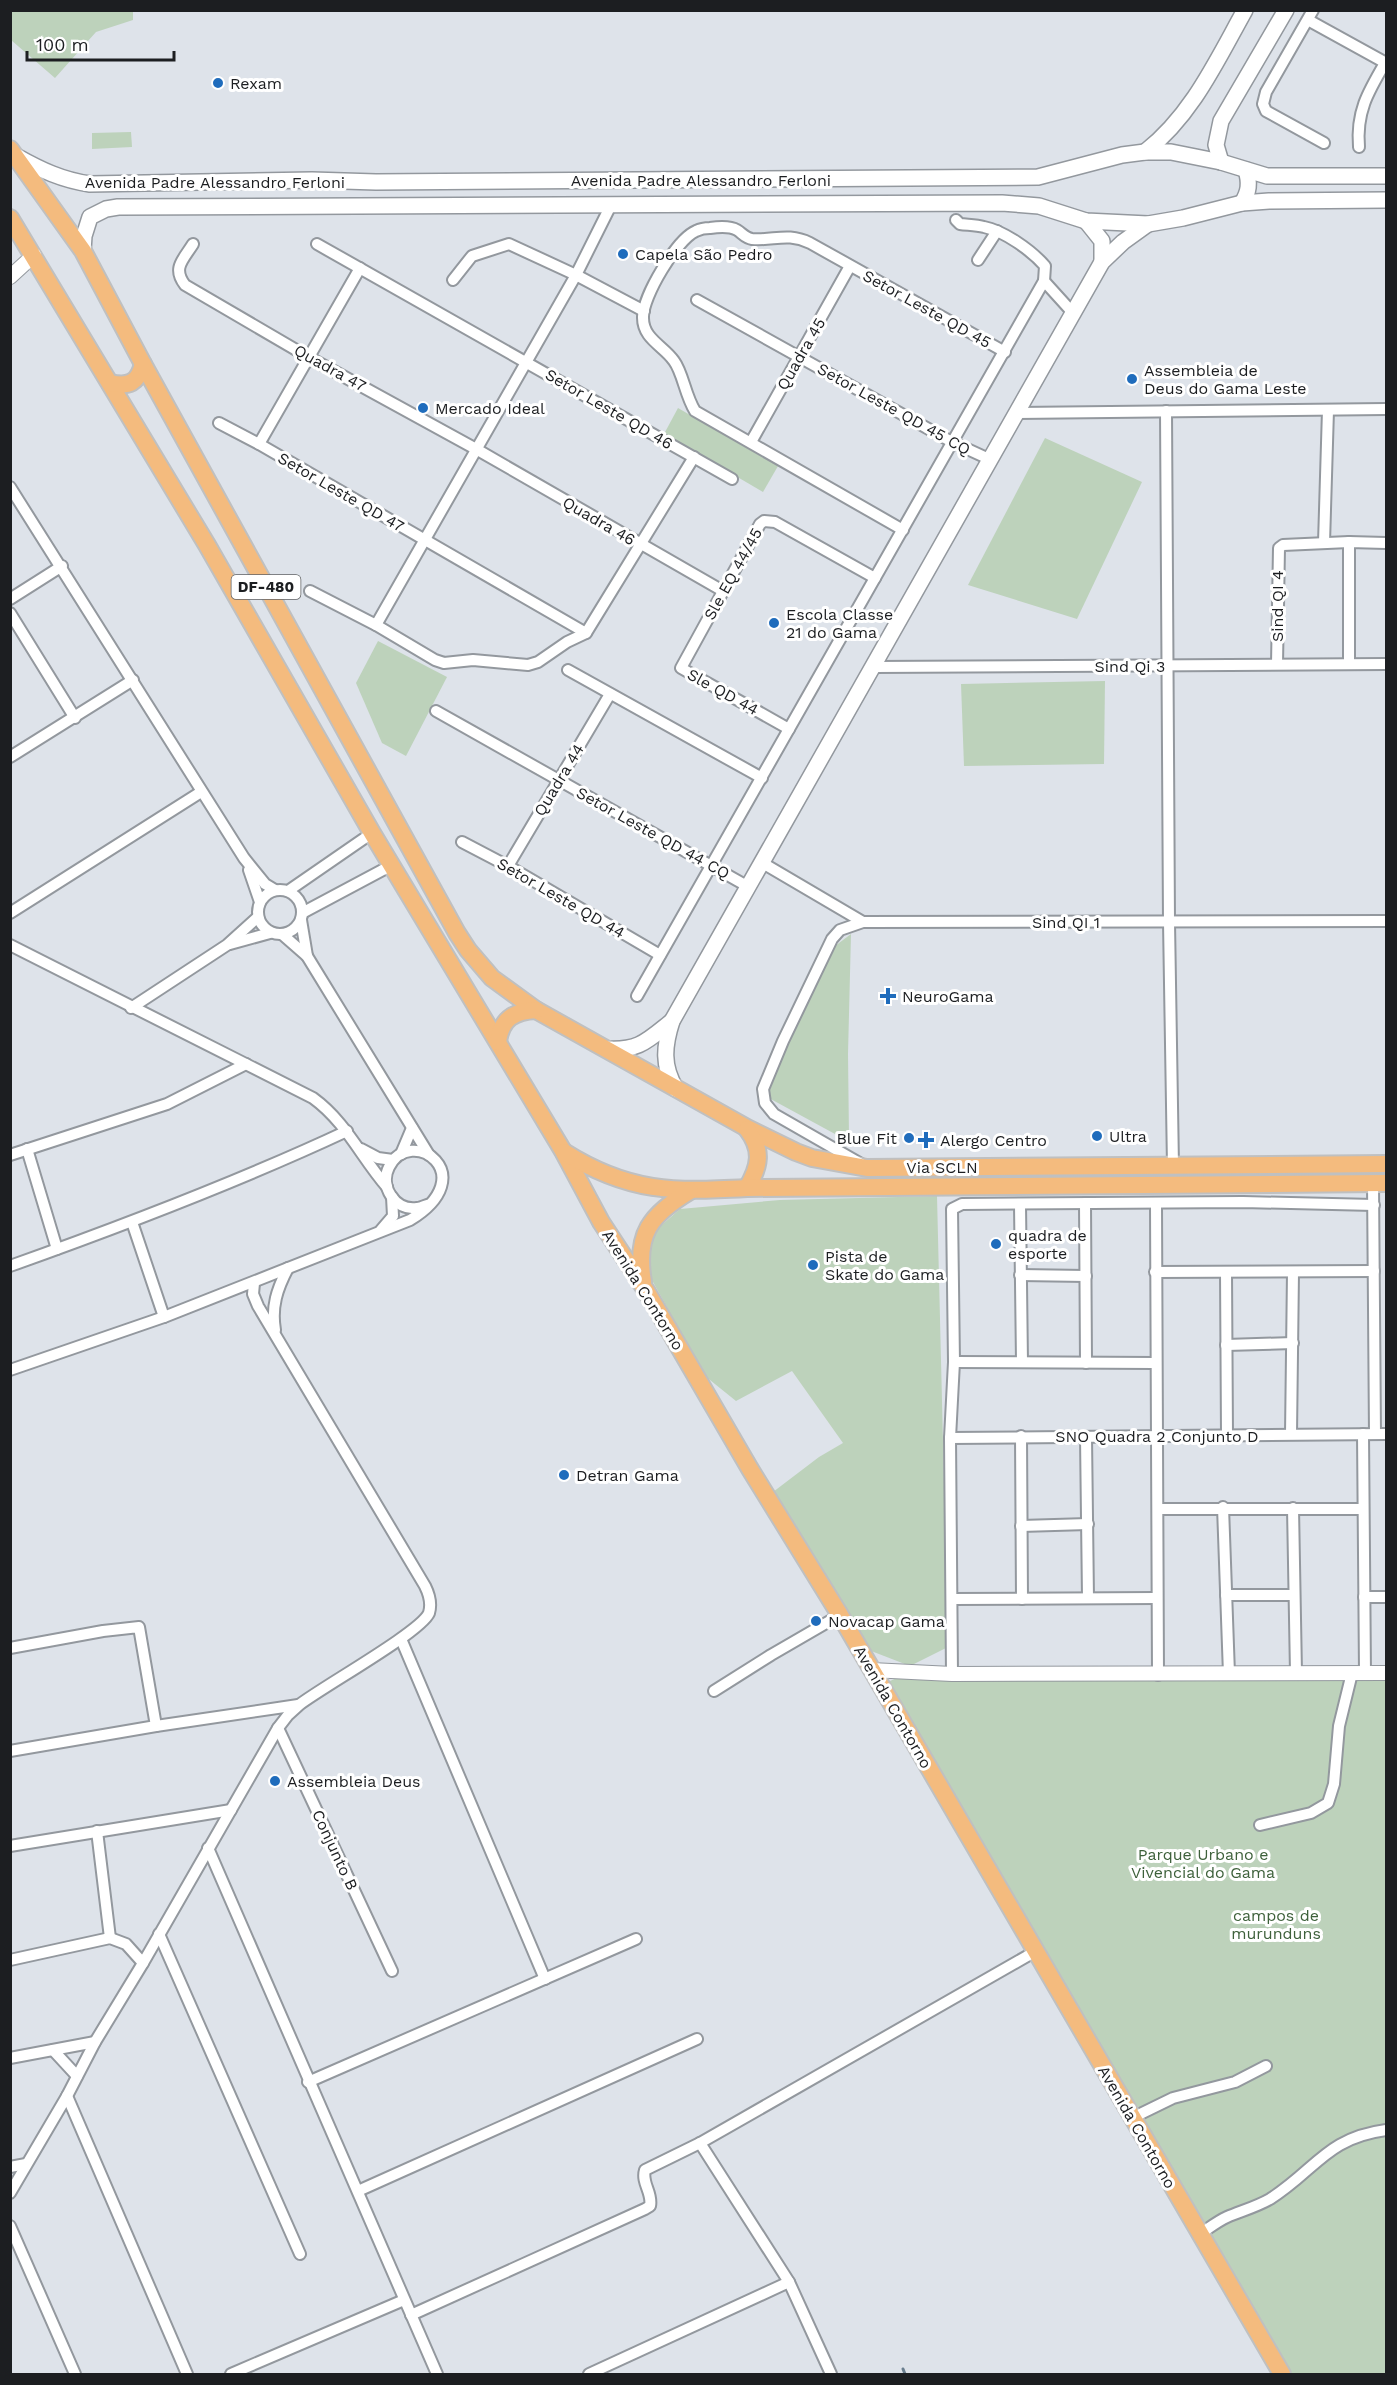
<svg xmlns="http://www.w3.org/2000/svg" width="1397" height="2385" viewBox="0 0 1397 2385" font-family="'Work Sans',sans-serif">
<style>
.green{fill:#bdd2bb}
.lines{fill:none;stroke-linecap:round;stroke-linejoin:round}
.stream{stroke:#6a7e8e;stroke-width:3}
.minor-casing{stroke:#93989e;stroke-width:14}
.tertiary-casing{stroke:#93989e;stroke-width:16}
.secondary-casing{stroke:#93989e;stroke-width:18}
.primary-casing{stroke:#bfc0c1;stroke-width:20}
.minor{stroke:#fff;stroke-width:10}
.tertiary{stroke:#fff;stroke-width:14}
.secondary{stroke:#fff;stroke-width:15}
.primary{stroke:#f4bb7e;stroke-width:16}
.poi-dot{fill:#1f6cbc;stroke:#fff;stroke-width:2}
.labels{text-anchor:middle;dominant-baseline:central;stroke-width:6;stroke-linejoin:round;paint-order:stroke}
.shield{fill:#fff;stroke:#606264;stroke-width:1.5}
.shield-label{font-size:15px;font-weight:bold;fill:#1c1e21}
.poi-label{font-size:16px;fill:#1c1e21;stroke:#fff;text-anchor:start}
.street-label{font-size:16px;fill:#1c1e21;stroke:#fff}
.park-label{font-size:16px;fill:#3e613b;stroke:#fff}
</style>
<rect width="100%" height="100%" fill="#dee3ea"/>
<g class="green">
<polygon points="10,11 133,11 133,20 96,32 55,78 11,40"/>
<polygon points="131,132 132,147 92,149 92,133"/>
<polygon points="678,408 778,466 763,492 664,434"/>
<polygon points="1045,438 1142,482 1077,619 968,585"/>
<polygon points="378,641 447,677 406,756 382,743 356,683"/>
<polygon points="1105,681 1104,764 964,766 961,684"/>
<polygon points="851,934 848,1054 849,1138 846,1140 767,1097 793,1030 831,949"/>
<polygon points="937,1196 948,1647 910,1666 866,1649 773,1492 819,1457 843,1443 792,1371 736,1401 705,1376 648,1273 647,1238 680,1209 780,1200"/>
<polygon points="899,1677 1386,1678 1386,2374 1290,2374 890,1691 890,1681"/>
</g>
<g class="lines">
<polyline class="stream" points="903,2369 905,2374"/>
<defs>
<g id="minor">
<polyline points="1313,10 1266,92 1263,104 1266,111 1324,143"/>
<polyline points="1308,20 1386,63"/>
<path d="M1359 147C1356 112 1368 92 1385 63"/>
<path d="M193 244C183 260 172 268 185 285L310 358 476 449 723 591"/>
<polyline points="317,244 732,479"/>
<polyline points="978,260 997,231"/>
<polyline points="453,280 472,256 509,244 576,275 644,311"/>
<polyline points="1044,281 1073,313"/>
<polyline points="697,300 952,442 989,459"/>
<polyline points="1166,411 1169,922 1173,1166"/>
<polyline points="1017,413 1386,409"/>
<polyline points="219,423 259,444 586,633"/>
<polyline points="751,442 850,266"/>
<polyline points="259,444 360,268"/>
<polyline points="10,487 244,858 265,884 275,890"/>
<path d="M903 530 695 411C685 395 683 373 674 361 664 346 643 339 643 318 642 297 677 239 696 231 700 229 706 228 710 228 717 227 730 226 737 230 742 233 745 238 752 239 774 241 787 232 810 243L1005 352"/>
<polyline points="1349,542 1349,664"/>
<polyline points="1324,543 1328,410"/>
<polyline points="310,591 376,625 576,275 611,205"/>
<polyline points="10,599 62,566"/>
<polyline points="10,613 75,718"/>
<polyline points="376,625 435,660 444,663 473,660 528,665 538,662 567,642 586,633 694,457"/>
<polyline points="1277,664 1279,548 1283,545 1349,542 1386,543"/>
<polyline points="874,667 1386,664"/>
<polyline points="568,670 762,778"/>
<polyline points="436,711 747,886"/>
<polyline points="789,729 681,668 760,524 764,521 775,522 875,578"/>
<polyline points="10,757 133,680"/>
<polyline points="462,842 508,866 660,955"/>
<polyline points="761,862 863,922 1386,921"/>
<polyline points="508,866 610,694"/>
<polyline points="249,870 260,902"/>
<circle cx="280" cy="912" r="22"/>
<polyline points="288,891 372,833"/>
<polyline points="10,913 201,792"/>
<polyline points="302,913 392,865"/>
<polyline points="301,920 307,956"/>
<polyline points="283,935 307,956 429,1155"/>
<polyline points="230,944 270,933"/>
<path d="M10 945 313 1098C346 1122 361 1157 387 1187"/>
<path d="M637 996 1044 281 1045 266C1031 250 1004 231 984 227 976 225 967 225 960 224L956 220"/>
<polyline points="131,1008 227,945 258,917"/>
<polyline points="27,1149 57,1249"/>
<polyline points="361,1149 378,1158 393,1160"/>
<polyline points="401,1154 412,1128"/>
<polyline points="10,1155 167,1104 246,1064"/>
<polyline points="863,1165 774,1114 765,1103 763,1089 783,1041 832,939 840,930 863,922"/>
<polyline points="1373,1183 1375,1434"/>
<polyline points="1085,1203 1086,1363"/>
<polyline points="1156,1204 1158,1675"/>
<polyline points="1020,1205 1022,1362"/>
<polyline points="132,1222 164,1317"/>
<polyline points="381,1230 393,1216 392,1197"/>
<path d="M10 1266C125 1225 238 1182 347 1131"/>
<polyline points="1155,1272 1374,1271"/>
<polyline points="1226,1272 1227,1436"/>
<polyline points="1020,1275 1086,1276"/>
<path d="M275 1330C271 1307 277 1289 288 1268"/>
<polyline points="1226,1345 1293,1343"/>
<polyline points="954,1362 1155,1363"/>
<path d="M10 1370 164 1317 410 1220C484 1175 411 1124 389 1167 379 1186 395 1211 417 1208 421 1208 426 1205 430 1204"/>
<polyline points="1291,1434 1293,1272"/>
<polyline points="1363,1434 1365,1673"/>
<polyline points="1021,1436 1022,1599"/>
<polyline points="1086,1437 1088,1598"/>
<polyline points="950,1438 1386,1434"/>
<polyline points="1223,1507 1229,1674"/>
<polyline points="1293,1508 1296,1673"/>
<polyline points="1158,1509 1362,1509"/>
<polyline points="1021,1526 1088,1524"/>
<polyline points="1226,1595 1294,1595"/>
<polyline points="1364,1597 1386,1597"/>
<polyline points="952,1599 1157,1598"/>
<polyline points="401,1639 545,1979"/>
<polyline points="10,1648 103,1631 139,1627 156,1726"/>
<polyline points="952,1674 950,1438 954,1362 952,1209 962,1204 1243,1202 1374,1205"/>
<polyline points="714,1691 771,1655 840,1615"/>
<polyline points="278,1728 392,1971"/>
<polyline points="10,1751 156,1726 298,1705"/>
<polyline points="1260,1825 1311,1813 1328,1803 1334,1784 1339,1726 1352,1673"/>
<polyline points="97,1831 110,1938"/>
<polyline points="10,1846 231,1810"/>
<polyline points="208,1848 437,2374"/>
<polyline points="159,1934 300,2254"/>
<polyline points="10,1960 110,1938 126,1944 143,1963"/>
<polyline points="53,2050 77,2076"/>
<polyline points="10,2058 95,2042"/>
<polyline points="308,2082 636,1939"/>
<polyline points="67,2096 187,2374"/>
<polyline points="1132,2118 1173,2098 1235,2082 1266,2066"/>
<polyline points="700,2143 789,2282 831,2374"/>
<polyline points="10,2167 26,2164"/>
<polyline points="358,2191 697,2039"/>
<path d="M10 2193 67 2096 95 2042 143 1963 278 1728 288 1715 299 1705C322 1687 421 1632 429 1613 432 1603 429 1594 425 1586L258 1306 253 1294 254 1283"/>
<polyline points="10,2226 75,2374"/>
<path d="M1200 2234C1209 2228 1218 2221 1227 2217 1241 2211 1256 2207 1270 2199 1316 2170 1326 2138 1386 2130"/>
<path d="M411 2315 645 2209 650 2206C653 2193 641 2183 645 2170L700 2143 1036 1951"/>
<polyline points="231,2374 404,2300"/>
<polyline points="589,2374 789,2282"/>
</g>
<g id="tertiary">
<polyline points="10,277 34,255"/>
<polyline points="871,1670 952,1674 1386,1673"/>
</g>
<g id="secondary">
<path d="M1145 152C1192 115 1216 62 1245 10"/>
<path d="M16 156C41 170 62 180 90 184L312 180 376 182 1038 177 1122 155 1145 152H1171L1221 162 1267 176H1386"/>
<polyline points="1221,162 1216,145 1221,121 1286,10"/>
<path d="M1242 203C1249 192 1250 183 1246 170"/>
<polyline points="1086,221 1102,241 1102,262"/>
<polyline points="83,251 84,236 90,217 106,209 118,207 1002,203 1039,206 1086,221 1148,224 1183,218 1242,203 1269,201 1386,200"/>
<path d="M606 1049C639 1051 647 1041 672 1021"/>
<path d="M676 1089C662 1066 664 1046 672 1021L1102 262 1123 242 1148 224"/>
</g>
<g id="primary">
<polyline points="10,149 83,251 143,364 457,933 468,950 492,978 536,1010 747,1128 796,1152 812,1158 867,1168 1386,1164"/>
<polyline points="10,218 207,545 372,833 563,1151 601,1222 647,1292 750,1469 840,1615 1282,2374"/>
<path d="M110 383C129 387 138 383 143 364"/>
<path d="M498 1042C501 1019 514 1011 536 1010"/>
<path d="M747 1129C763 1150 760 1166 747 1188"/>
<path d="M564 1152C629 1193 674 1192 747 1188L1386 1183"/>
<path d="M643 1282C635 1234 650 1215 690 1191"/>
</g>
</defs>
<use href="#minor" class="minor-casing"/>
<use href="#tertiary" class="tertiary-casing"/>
<use href="#secondary" class="secondary-casing"/>
<use href="#primary" class="primary-casing"/>
<use href="#minor" class="minor"/>
<use href="#tertiary" class="tertiary"/>
<use href="#secondary" class="secondary"/>
<use href="#primary" class="primary"/>
</g>
<g class="poi-dot">
<circle cx="218" cy="83" r="6"/>
<circle cx="623" cy="254" r="6"/>
<circle cx="1132" cy="379" r="6"/>
<circle cx="423" cy="408" r="6"/>
<circle cx="774" cy="623" r="6"/>
<path d="M885 987h6v6h6v6h-6v6h-6v-6h-6v-6h6z"/>
<circle cx="1097" cy="1136" r="6"/>
<circle cx="909" cy="1138" r="6"/>
<path d="M923 1131h6v6h6v6h-6v6h-6v-6h-6v-6h6z"/>
<circle cx="996" cy="1244" r="6"/>
<circle cx="813" cy="1265" r="6"/>
<circle cx="564" cy="1475" r="6"/>
<circle cx="816" cy="1621" r="6"/>
<circle cx="275" cy="1781" r="6"/>
</g>
<g class="labels">
<rect class="shield" x="231.5" y="575" width="69" height="24" rx="4.5"/>
<g class="shield-label">
<text x="266" y="587">DF-480</text>
</g>
<g class="poi-label">
<text x="230" y="83">Rexam</text>
<text x="635" y="254">Capela São Pedro</text>
<text x="1144" y="370">Assembleia de<tspan x="1144" dy="18">Deus do Gama Leste</tspan></text>
<text x="435" y="408">Mercado Ideal</text>
<text x="786" y="614">Escola Classe<tspan x="786" dy="18">21 do Gama</tspan></text>
<text x="902" y="996">NeuroGama</text>
<text x="1109" y="1136">Ultra</text>
<text x="897" y="1138" text-anchor="end">Blue Fit</text>
<text x="940" y="1140">Alergo Centro</text>
<text x="1008" y="1235">quadra de<tspan x="1008" dy="18">esporte</tspan></text>
<text x="825" y="1256">Pista de<tspan x="825" dy="18">Skate do Gama</tspan></text>
<text x="576" y="1475">Detran Gama</text>
<text x="828" y="1621">Novacap Gama</text>
<text x="287" y="1781">Assembleia Deus</text>
</g>
<g class="street-label">
<text x="701" y="180">Avenida Padre Alessandro Ferloni</text>
<text x="215" y="182">Avenida Padre Alessandro Ferloni</text>
<text transform="translate(927 309) rotate(29)">Setor Leste QD 45</text>
<text transform="translate(801 354) rotate(-60)">Quadra 45</text>
<text transform="translate(330 368) rotate(29)">Quadra 47</text>
<text transform="translate(609 409) rotate(30)">Setor Leste QD 46</text>
<text transform="translate(894 409) rotate(29)">Setor Leste QD 45 CQ</text>
<text transform="translate(341 492) rotate(30)">Setor Leste QD 47</text>
<text transform="translate(599 521) rotate(30)">Quadra 46</text>
<text transform="translate(733 574) rotate(-61)">Sle EQ 44/45</text>
<text transform="translate(1277 606) rotate(-90)">Sind QI 4</text>
<text x="1130" y="666">Sind Qi 3</text>
<text transform="translate(723 692) rotate(29)">Sle QD 44</text>
<text transform="translate(559 780) rotate(-59)">Quadra 44</text>
<text transform="translate(653 833) rotate(29)">Setor Leste QD 44 CQ</text>
<text transform="translate(561 898) rotate(30)">Setor Leste QD 44</text>
<text x="1066" y="922">Sind QI 1</text>
<text x="942" y="1167">Via SCLN</text>
<text transform="translate(643 1290) rotate(58)">Avenida Contorno</text>
<text x="1157" y="1436">SNO Quadra 2 Conjunto D</text>
<text transform="translate(893 1707) rotate(60)">Avenida Contorno</text>
<text transform="translate(335 1850) rotate(65)">Conjunto B</text>
<text transform="translate(1137 2127) rotate(60)">Avenida Contorno</text>
</g>
<g class="park-label">
<text x="1203" y="1854">Parque Urbano e<tspan x="1203" dy="18">Vivencial do Gama</tspan></text>
<text x="1276" y="1915">campos de<tspan x="1276" dy="18">murunduns</tspan></text>
</g>
</g>
<rect width="1397" height="2385" fill="none" stroke="#1c1e21" stroke-width="24"/>
<path d="M27 51v9h147v-9" fill="none" stroke="#1c1e21" stroke-width="3"/>
<text x="36" y="51" font-size="18" fill="#1c1e21" stroke="#ffffff" stroke-width="4.5" paint-order="stroke">100 m</text>
</svg>
